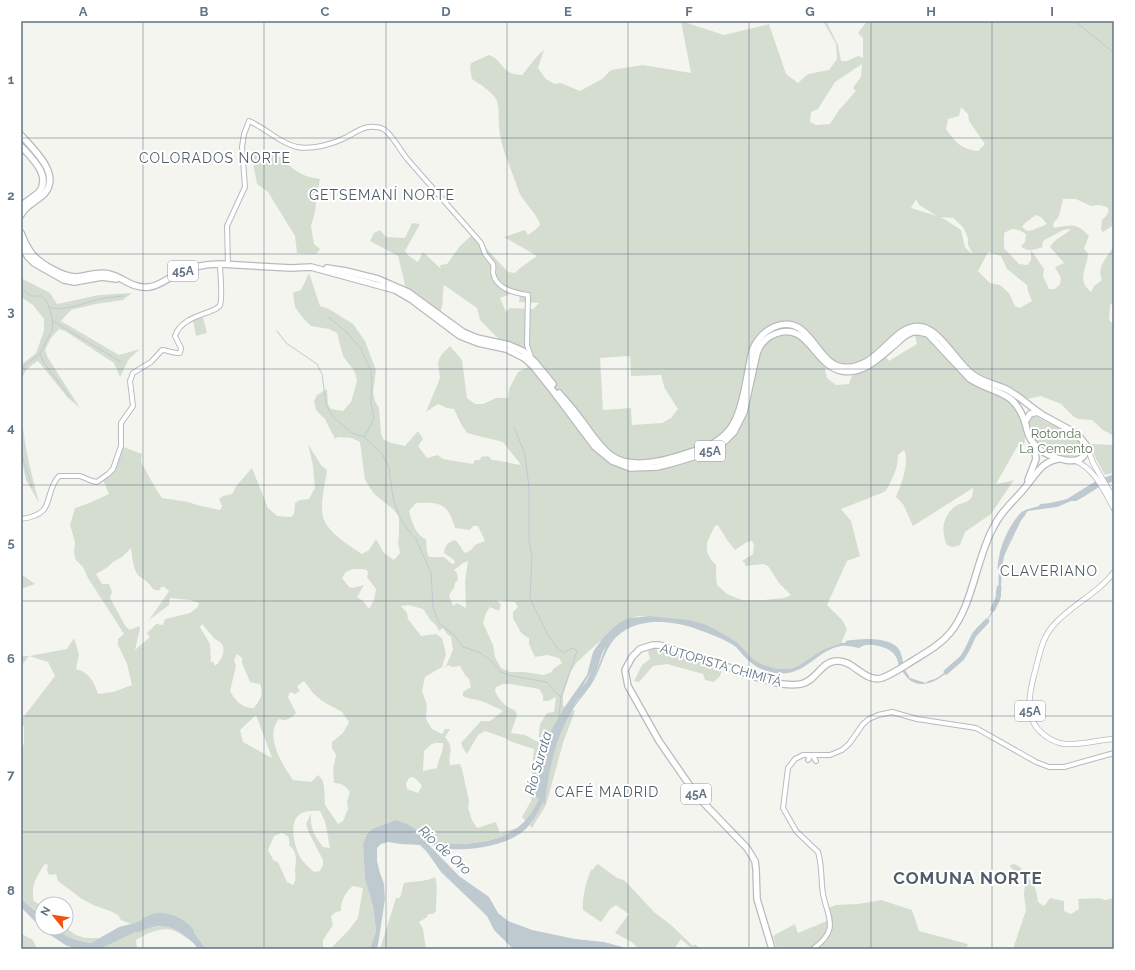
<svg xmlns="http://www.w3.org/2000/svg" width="1135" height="970" viewBox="0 0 1135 970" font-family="Raleway,sans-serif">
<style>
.green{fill:#d5ddd1;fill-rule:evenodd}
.water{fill:#bfcad0;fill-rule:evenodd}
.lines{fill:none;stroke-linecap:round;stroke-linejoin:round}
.stream{stroke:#bfcad0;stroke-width:1}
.river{stroke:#bfcad0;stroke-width:5}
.secondary-casing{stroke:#b6bbc0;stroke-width:6}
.primary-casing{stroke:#b7bbbe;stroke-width:6}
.highway-casing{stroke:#b8bbbe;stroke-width:8}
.secondary{stroke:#fff;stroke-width:4}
.primary{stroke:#fff;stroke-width:4.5}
.highway{stroke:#fff;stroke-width:5.5}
.grid{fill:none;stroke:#617384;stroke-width:1;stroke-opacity:0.55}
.labels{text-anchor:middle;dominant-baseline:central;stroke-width:4;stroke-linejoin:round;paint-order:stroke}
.shield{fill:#fff;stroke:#909da9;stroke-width:1}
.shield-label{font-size:12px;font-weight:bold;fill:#617384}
.park-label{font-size:13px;fill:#657b61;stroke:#fff}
.street-label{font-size:13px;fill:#617384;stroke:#fff}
.neighbourhood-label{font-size:14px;letter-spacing:1px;fill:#505d69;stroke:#fff}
.water-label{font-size:14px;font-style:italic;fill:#5d7682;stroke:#fff}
.district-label{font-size:17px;font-weight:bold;letter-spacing:1px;fill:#505d69;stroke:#fff}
.neatline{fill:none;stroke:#617384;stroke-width:1.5}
.grid-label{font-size:13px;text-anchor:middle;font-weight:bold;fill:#617384}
</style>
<rect width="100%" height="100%" fill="#f5f5f0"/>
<g class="green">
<path d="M681 21 724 35 769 24 786 74 798 83 808 74 829 70 837 59 836 44 823 21H826L838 45 841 61H847L858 56 863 58V38L858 33 867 21H1114V225L1103 232 1101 229 1102 220 1106 216 1109 211 1107 207 1099 205 1091 206 1076 199H1063L1059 216 1053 224 1054 228C1071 225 1076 222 1089 236L1084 248 1088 254C1087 269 1076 279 1091 292L1094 286 1102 280C1096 268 1107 257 1114 246V302L1110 305 1109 320 1114 325V436L1103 430 1092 420 1078 419 1073 416 1061 404 1041 396 1024 400 1018 407C1022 419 1027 432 1024 445L1017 447 996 484 1007 482 1014 480 991 514 965 532 960 545 953 547 947 545C941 532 942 519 953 508 962 500 974 505 973 488L913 526 903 504 896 497C901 485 910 462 904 450L898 455C898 469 892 480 885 492L882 489 884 492 841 509 851 521 860 556 847 561 827 605 843 621 847 630 841 643 822 650 798 666 789 669H777L761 664 753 659 737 642 715 629 649 616H638L622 621 577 662 571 671 563 695V706L575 711 563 743 546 805 532 828 522 817 531 801 533 782 532 767 534 749 512 742 505 738 485 731 478 735 467 754 464 750 461 743 481 721H490L503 711C496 707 489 704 481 701 476 699 467 699 463 696V692L471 687 469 679 465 675 460 666 452 667 448 665 445 668 453 650 451 637 447 634 443 628 439 631 436 625 431 621 423 609 409 605 401 606 407 613 408 619 421 636 436 634 442 638 446 654 442 667 425 677 422 691 427 705 426 719 432 729 442 734 445 729H450L445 737C456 750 447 752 450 765L460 764 462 769 469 801 468 808 472 820 477 828 496 822 500 833 517 828 501 837 488 841 465 844H444L433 840 402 822H390L374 828 363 844 365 879 373 906 376 931 370 949H330L348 931 358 918 363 888 353 886C346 891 340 902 341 911L336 912 331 916 333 925 323 940V947L329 949H206L190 927 163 915 147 918 131 924 121 920 118 915 110 911 93 905 82 899 58 881 56 874 49 875 47 870 48 865 45 864C37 875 30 887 34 901L42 906V917L21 899V747L24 744V726H22V719L55 676 48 662 29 656 21 666V656H29L67 649 74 638 79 654 76 669C89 672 94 682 98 694L113 692 132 685 127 664 118 645V639L124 634 88 578 83 567 76 560 74 553 75 542 70 525 75 508C86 505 98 499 109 494L103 480 108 475 121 446 142 454 141 462 156 489 162 498 188 502 197 505 220 510 222 506 219 499 223 496 232 494 237 485 252 468 268 508 277 516 291 517 294 514 295 503 300 500 309 499 315 488 313 466 308 444 321 465 327 470C325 485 320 502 323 517 327 532 350 546 362 554L369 550 376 539 384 553 394 560 400 553 398 543 399 533V516L393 509 374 494 365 480 360 442 352 438 338 437 335 439 325 419 316 410 314 401 317 395 327 389 328 404 331 409 343 411 351 402 357 381 355 372 343 356 337 333 329 329 311 326 303 318 295 307 293 293 301 290 309 273 320 306 329 309 353 324 365 341 376 370 373 392 375 401 379 408 381 434 384 440 392 443 405 446 418 431 423 439 418 446 427 458 438 455 443 459 473 464 475 460H480L481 457 488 456 492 460C502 460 511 464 521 465L503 442 467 433 461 424 454 409 447 408 438 404 426 412 440 378 438 364 439 359 442 354 450 346 462 360 467 398 475 404H483L496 398H508L509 389 518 372 536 363H524L519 360 480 320 477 308 444 285C441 302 446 305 435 322L428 311 396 292 334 270 405 289 404 280 398 256 370 241 374 233 380 230 386 237 405 238 412 223 420 224 405 251 409 256 418 262 423 252 441 269 440 266 441 265 447 264 460 246 473 234 508 272 515 273 520 268 537 256 504 237 525 230 528 235 535 230 540 225C540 218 523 201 519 192 512 170 501 150 499 127 498 119 500 106 496 99 490 90 481 85 472 79L470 69 471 63 489 55C499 58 501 67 509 72 513 75 517 74 522 75L539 54 544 50 538 68 546 79 555 84 561 83 580 91 602 79 611 70 643 65 691 73ZM862 64 861 77 853 88 856 91 839 110 830 124 816 125 810 122 811 112 818 109 835 82ZM961 107 968 114 969 121 985 144 978 151C961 149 956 143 946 129L948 119 959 116ZM916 199 919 205 937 216 911 208ZM1036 215 1041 217 1047 224 1033 230 1027 231 1022 227 1025 223ZM941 217 953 218 963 227 968 238V245L973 255 965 247 961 230ZM1012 229 1019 230 1026 234 1025 242 1021 246C1027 253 1035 249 1043 247L1042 245 1043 241 1063 230 1071 229C1064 236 1055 238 1050 247L1064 263 1055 267 1061 278 1060 284 1055 289H1049L1043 276 1044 269 1031 250V259L1028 265 1019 264 1004 248V233ZM988 252 1001 256 1007 269 1027 285 1028 291 1032 301 1020 308 1015 306 1009 293 1000 285 990 283 978 271ZM515 292 520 294 519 302 539 303 533 309 510 308 506 312 500 298ZM914 332 917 344 889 361 884 354ZM630 356 631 376 661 375 665 389 678 409 671 418 662 423 632 425 631 408 603 410 600 358ZM828 364 853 372 849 384 836 385 827 378 825 370ZM416 503C440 502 448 503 455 528L470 530 473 526H478L485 541 475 545 471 550 465 553C460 548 461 545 455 540 447 542 445 546 444 553L454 560 455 563 452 564 444 557H429L427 552 426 539C415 535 412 521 409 511ZM718 525 727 540 735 550 747 542 752 541 754 545 753 554 742 561 745 563V566L763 564 768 566 779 583 791 595 784 598 764 600H742L727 594 717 585 716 576V565C701 550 707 542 715 526ZM131 548C132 555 133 569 138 575 141 578 146 580 148 583 153 588 152 591 160 590L161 587H164L169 591 149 620 169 605 170 598 190 600 199 603 198 607 190 613 165 619 163 625 156 624 147 633 150 637 135 650 140 629 139 626 130 630 126 627 110 598 112 592 109 584H102L96 574 108 567 113 562 122 557ZM468 561 465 581 466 608 457 603 453 606 449 595 454 588 455 583 458 580 457 573 454 570 463 563ZM353 569H362L367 570 368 574 367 577 376 589 374 600 369 609 363 601 357 597 364 585 353 588 349 587 342 578 346 572ZM497 600 515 602 518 607 513 612V619C520 628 518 633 529 638V644L535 657 547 655 559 658 562 663 553 669 552 672 544 675 524 672H510L501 668 495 657 493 645 483 623 486 613 490 607 499 611 501 605ZM202 624C206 628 209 633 213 637 215 640 218 640 221 643 227 650 221 661 215 666L213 661 211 663 210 644 200 627ZM237 654 242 658V663L250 682 260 684C264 694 260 700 254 708 241 708 236 701 230 691L236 666 234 660ZM304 681 313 693 322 701 342 712 349 722 343 733 332 742V748L336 755 333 770 334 783C342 783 345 786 350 792L347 802 348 809 343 821 338 824 325 805 324 786 322 779 318 775 311 782 293 780C282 764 264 736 279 719 286 722 291 718 296 713L288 697 290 692 295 694 300 691 297 686ZM503 684H511L539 689 543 695V701H548L556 697 554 712 547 713 540 724 538 742 525 735 511 733 517 715 515 710C505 707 499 700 495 691L496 687ZM256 715 272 758 243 742 240 730ZM436 743H443C444 752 438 759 437 768L423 771 424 751 432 744ZM412 777 416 779 422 786 418 793 407 789 406 784 409 778ZM320 811 325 821 330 848 323 847C314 835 310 828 311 813L306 824 309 833 323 860V865L320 871 314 872C310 868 306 865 303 861 295 852 288 823 299 815 304 810 313 811 320 811ZM282 833C289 836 290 838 289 845 298 852 296 860 295 870 295 877 297 878 293 885L287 882 278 862 274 861 268 850 274 836Z"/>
<path d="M254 149 269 159 274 152C291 166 296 176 320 179L318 189 320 196 316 203 315 212 311 226 314 244 320 249 316 254 297 253 295 236 268 192 257 184 252 158Z"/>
<path d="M21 278 50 293 57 304 99 295 132 293 123 300 96 304 71 310 61 321 119 355 140 349 129 359 120 377 114 363 65 331 59 329 51 338 45 350 48 358 80 408 68 398 38 361C33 364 27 368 24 374 21 381 21 390 21 398 21 434 30 468 39 503L26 480 21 458V365L36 353 44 331V319L33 305 21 297Z"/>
<polygon points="203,317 207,333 196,336 193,320"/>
<path d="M1033 415C1038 417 1042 420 1048 423 1060 428 1075 432 1083 446L1081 453C1060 466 1025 443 1029 419Z"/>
<polygon points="1090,444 1114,445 1114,474 1113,473 1105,475 1096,459"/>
<polygon points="21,574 35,584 21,589"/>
<polygon points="654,647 658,651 666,649 723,667 720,676 714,682 705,680 703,674 667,664 653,666 639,682 634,681 642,665 650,659 648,651"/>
<path d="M598 864 617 878 624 880 654 912 671 925 693 946 695 944 700 949H692L681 939 674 949H638L633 943 615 933 629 914 616 905 610 909 601 922 583 910C582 897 586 882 591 870L594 869 595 866Z"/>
<path d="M1015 864 1021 868C1023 877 1026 875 1031 881 1036 887 1037 894 1038 902L1044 906 1050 898 1064 901V911L1071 914 1079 909 1078 899 1099 898 1105 900 1114 898V949H1013L1026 910 1024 895 1025 883 1024 878 1010 867V865Z"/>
<path d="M435 877C438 883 436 903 436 911L433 914H428L427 917 419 922 423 929 426 949H380L396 898H400L404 883C414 881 426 882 435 877Z"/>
<polygon points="881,900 912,910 919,931 968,944 966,949 777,949 773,936 795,924 798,933 829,920 826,909 836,905 858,904"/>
<path d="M165 926 177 930 194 943C188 939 179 932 172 930 160 927 146 934 136 940L137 949H98L135 932 137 933 146 928Z"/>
<path d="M54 928H66L76 935 85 938H100L91 943C78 940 65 938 54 928Z"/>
<polygon points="22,934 33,940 37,949 22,949"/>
</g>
<g class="water">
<path d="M1114 474V481L1099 487 1085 496 1076 501H1071L1057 507 1028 511 1023 516 1003 558 1001 585V595L999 602 986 623 980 628 969 647H966C965 655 955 663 950 669 939 682 917 692 905 675 900 669 899 659 893 653 888 648 880 646 873 645 869 644 862 645 859 648 853 647 846 645 841 646 816 650 805 678 775 673 761 671 751 664 742 654 739 651 737 647 733 645 722 638 707 633 694 628 672 621 644 618 624 631 607 641 604 660 596 676 590 689 579 699 572 711 555 738 548 773 545 804L541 801C537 808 535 817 530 824 515 845 473 851 449 849 441 849 433 845 426 842L459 876 489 897 498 913 508 921 532 930 575 939 604 942 630 949H513L494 930 487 916 441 872 427 852 420 845 401 844 388 842 381 844 377 848V861L380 873 384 884 385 899 378 945 377 949H370L376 931 373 906 365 879 363 844 367 834 374 828 396 820 407 824 433 840 444 844H465L488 841 501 837 517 828 525 821 541 801 535 796 544 752 551 731 564 708 587 675 593 652 602 639 613 628 622 621 630 618 649 616 689 620 704 624 715 629 737 642 753 659 761 664 777 669H789L798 666 822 650 841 643 858 642 877 644 887 646 894 651 910 678 926 683C929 680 931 680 935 679 945 674 956 662 963 653 966 647 966 644 972 640 973 632 977 625 985 623L998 601 999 566 1001 560 1020 515 1025 510 1039 506 1040 504 1050 503 1067 499 1096 481ZM630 624 619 631 606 646 594 678 574 705V701L591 672 599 649 606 639 621 627Z"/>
<path d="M21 899 42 917V928H54C65 937 78 941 91 943L119 927 131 924 147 918 163 915 190 927 206 949H198C194 943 190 940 185 936 169 923 155 924 137 933L135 932 104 947 98 949H79L67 946 44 931 21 907Z"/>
</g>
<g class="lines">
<g class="stream">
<polyline points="1075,21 1114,53"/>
<polyline points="21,289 31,296 42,296 46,300 49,307 53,321 52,330 40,354 24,366 21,372"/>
<path d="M49 307C64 313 88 301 104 298 110 297 117 297 123 296"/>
<polyline points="328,317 348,333 361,349 371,371 372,384 371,402 374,419 364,437"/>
<polyline points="53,321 121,362"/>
<polyline points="277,331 286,343 317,364 322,374 326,405 333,417 352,433 364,437 382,454 389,467 393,498 399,516 411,534 416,539 431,573 433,607 439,623 454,635 463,647 479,652 490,660 501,672 512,676 547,682 553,690 561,697"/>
<polyline points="40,354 44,363 69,396"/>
<polyline points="514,427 525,454 529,488 529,541 532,556 530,599 548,635 558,649 564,653 566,651 573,648 577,651 561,697 559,717"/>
<polyline points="21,442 23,459 32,487"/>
<polyline points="21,751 22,750"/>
</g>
<g class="river">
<path d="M1000 568C1001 549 1010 528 1023 514"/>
<polyline points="993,609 998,598 999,588"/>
<path d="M848 643C861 641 889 639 897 651 899 654 900 660 901 664"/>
<polyline points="946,672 962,658 967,650 974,635 987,621"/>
<path d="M570 707C574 698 584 690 589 682 595 672 596 662 600 652 606 639 621 626 634 622"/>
<polyline points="532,817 540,803 543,794"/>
<path d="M145 920C148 919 151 917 154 916 166 913 184 921 191 931"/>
</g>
<defs>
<g id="secondary">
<path d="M228 265 227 226 245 187 242 147 244 134 249 121C266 128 279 143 297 147 313 150 333 144 347 137 356 132 365 125 375 127 379 127 384 129 386 131 395 139 401 152 409 161 433 188 457 216 481 243L485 254 493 264C494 267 493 270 493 273 496 289 515 293 528 295L527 345 531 357"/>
<path d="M21 519C58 514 42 495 59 476H80L92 481 97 482 108 474 113 469 121 446V423L133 406 130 381 133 373 151 362 162 350C168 350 174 354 180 353L181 348 175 336C182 314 216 314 220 305 223 299 220 273 220 264"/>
<polyline points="807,755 810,757 808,760"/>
<polyline points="816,761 814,758 816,755"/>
<path d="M813 949C840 929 828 919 823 894 821 881 822 868 819 856L818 852 796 831 783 808 788 768 795 759 803 755H830L842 750 849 744 863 724 869 719 878 715 892 712 917 719 976 728 1036 762 1049 767H1064L1114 753"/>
</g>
<g id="primary">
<polyline points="1087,446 1093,463 1114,499"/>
<path d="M1074 460C1095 469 1104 490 1114 509"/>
<path d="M1114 572C1098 594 1070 605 1052 627 1041 640 1039 658 1034 675 1029 695 1024 719 1043 734 1049 739 1057 743 1065 744 1081 745 1098 740 1114 739"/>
</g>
<g id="highway">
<path d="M21 135C34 150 64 176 42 196 35 202 25 206 21 215"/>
<path d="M21 146C31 157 52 176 39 192 34 197 26 201 21 206"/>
<path d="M21 233C24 241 28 249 33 255 41 264 63 277 76 277 87 276 98 271 109 274 123 277 132 289 149 287 159 286 167 279 176 274 190 267 204 264 220 264L291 268 311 267 395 290 412 300 460 336 478 343 506 349 524 358 533 366 553 391 595 447 612 461 630 468 657 467 673 463 706 453 716 448 725 441 734 432 744 412 757 353C760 344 765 338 775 334 808 320 814 366 842 371 865 375 882 355 898 342 902 338 907 334 913 332 918 331 923 333 928 334L970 379C997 396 1014 388 1026 425"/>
<polyline points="21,245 28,257 34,263 64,280 74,282 102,277 116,279"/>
<polyline points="327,268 346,271 378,279 408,292 463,332 477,338 509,345 523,351 535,362 553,384"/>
<path d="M559 393C567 402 575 411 582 421 591 433 599 447 612 456 637 473 679 456 706 447 715 443 724 437 730 429 743 412 747 373 752 351 756 341 763 332 774 327 810 312 815 363 842 367 879 372 893 321 922 327 941 331 957 363 972 374 982 382 995 384 1006 389 1018 395 1028 405 1040 413"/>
<path d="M1037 412 1072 431 1078 435 1086 445C1089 472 1047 458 1037 447 1029 440 1027 431 1025 422L1030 414Z"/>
<polyline points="1028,480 1036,459 1034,446"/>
<path d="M772 949 757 899 756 869 755 861 747 848 697 796 659 741 628 686 625 670 632 657 640 649 653 645H659C682 652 706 660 728 667 751 675 778 688 801 684 816 681 821 662 836 661 853 659 864 683 882 678 893 674 904 666 914 660 927 652 940 645 950 633 972 607 976 561 992 530 1002 509 1014 502 1027 485 1037 473 1042 462 1058 459"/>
</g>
</defs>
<use href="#secondary" class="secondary-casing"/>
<use href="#primary" class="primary-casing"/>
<use href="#highway" class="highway-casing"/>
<use href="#secondary" class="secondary"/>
<use href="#primary" class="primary"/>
<use href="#highway" class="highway"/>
</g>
<path class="grid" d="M143 21V949M264 21V949M386 21V949M507 21V949M628 21V949M749 21V949M871 21V949M992 21V949M21 138H1114M21 254H1114M21 369H1114M21 485H1114M21 601H1114M21 716H1114M21 832H1114"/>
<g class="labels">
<g class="shield">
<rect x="168" y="261" width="30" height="20" rx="3"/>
<rect x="695" y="441" width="30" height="20" rx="3"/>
<rect x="1015" y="701" width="30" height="20" rx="3"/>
<rect x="681" y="784" width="30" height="20" rx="3"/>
</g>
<g class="shield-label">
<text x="183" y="271">45A</text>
<text x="710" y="451">45A</text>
<text x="1030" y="711">45A</text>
<text x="696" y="794">45A</text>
</g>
<g class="park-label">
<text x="1056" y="433">Rotonda<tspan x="1056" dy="15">La Cemento</tspan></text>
</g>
<g class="street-label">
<text transform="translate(721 665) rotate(16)">AUTOPISTA CHIMITÁ</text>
</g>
<g class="neighbourhood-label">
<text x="215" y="158">COLORADOS NORTE</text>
<text x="382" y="195">GETSEMANÍ NORTE</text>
<text x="1049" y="571">CLAVERIANO</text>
<text x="607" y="792">CAFÉ MADRID</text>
</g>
<g class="water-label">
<text transform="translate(538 763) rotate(-74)">Río Surata</text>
<text transform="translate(445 850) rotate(42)">Río de Oro</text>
</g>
<g class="district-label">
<text x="968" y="878">COMUNA NORTE</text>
</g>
</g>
<rect width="1135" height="970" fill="none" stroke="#ffffff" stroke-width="44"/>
<g transform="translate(54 916) rotate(300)"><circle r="19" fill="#ffffff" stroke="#c0c7ce"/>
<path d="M0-3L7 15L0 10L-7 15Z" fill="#f25114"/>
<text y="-6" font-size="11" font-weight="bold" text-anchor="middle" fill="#617384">N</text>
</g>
<rect x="22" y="22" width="1091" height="926" class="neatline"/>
<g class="grid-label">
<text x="83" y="16">A</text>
<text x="204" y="16">B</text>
<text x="325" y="16">C</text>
<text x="446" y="16">D</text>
<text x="568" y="16">E</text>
<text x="689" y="16">F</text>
<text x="810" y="16">G</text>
<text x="931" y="16">H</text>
<text x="1052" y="16">I</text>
<text x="11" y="84">1</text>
<text x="11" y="200">2</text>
<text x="11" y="316">3</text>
<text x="11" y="432">4</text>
<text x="11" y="547">5</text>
<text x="11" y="663">6</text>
<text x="11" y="779">7</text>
<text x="11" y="895">8</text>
</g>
</svg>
